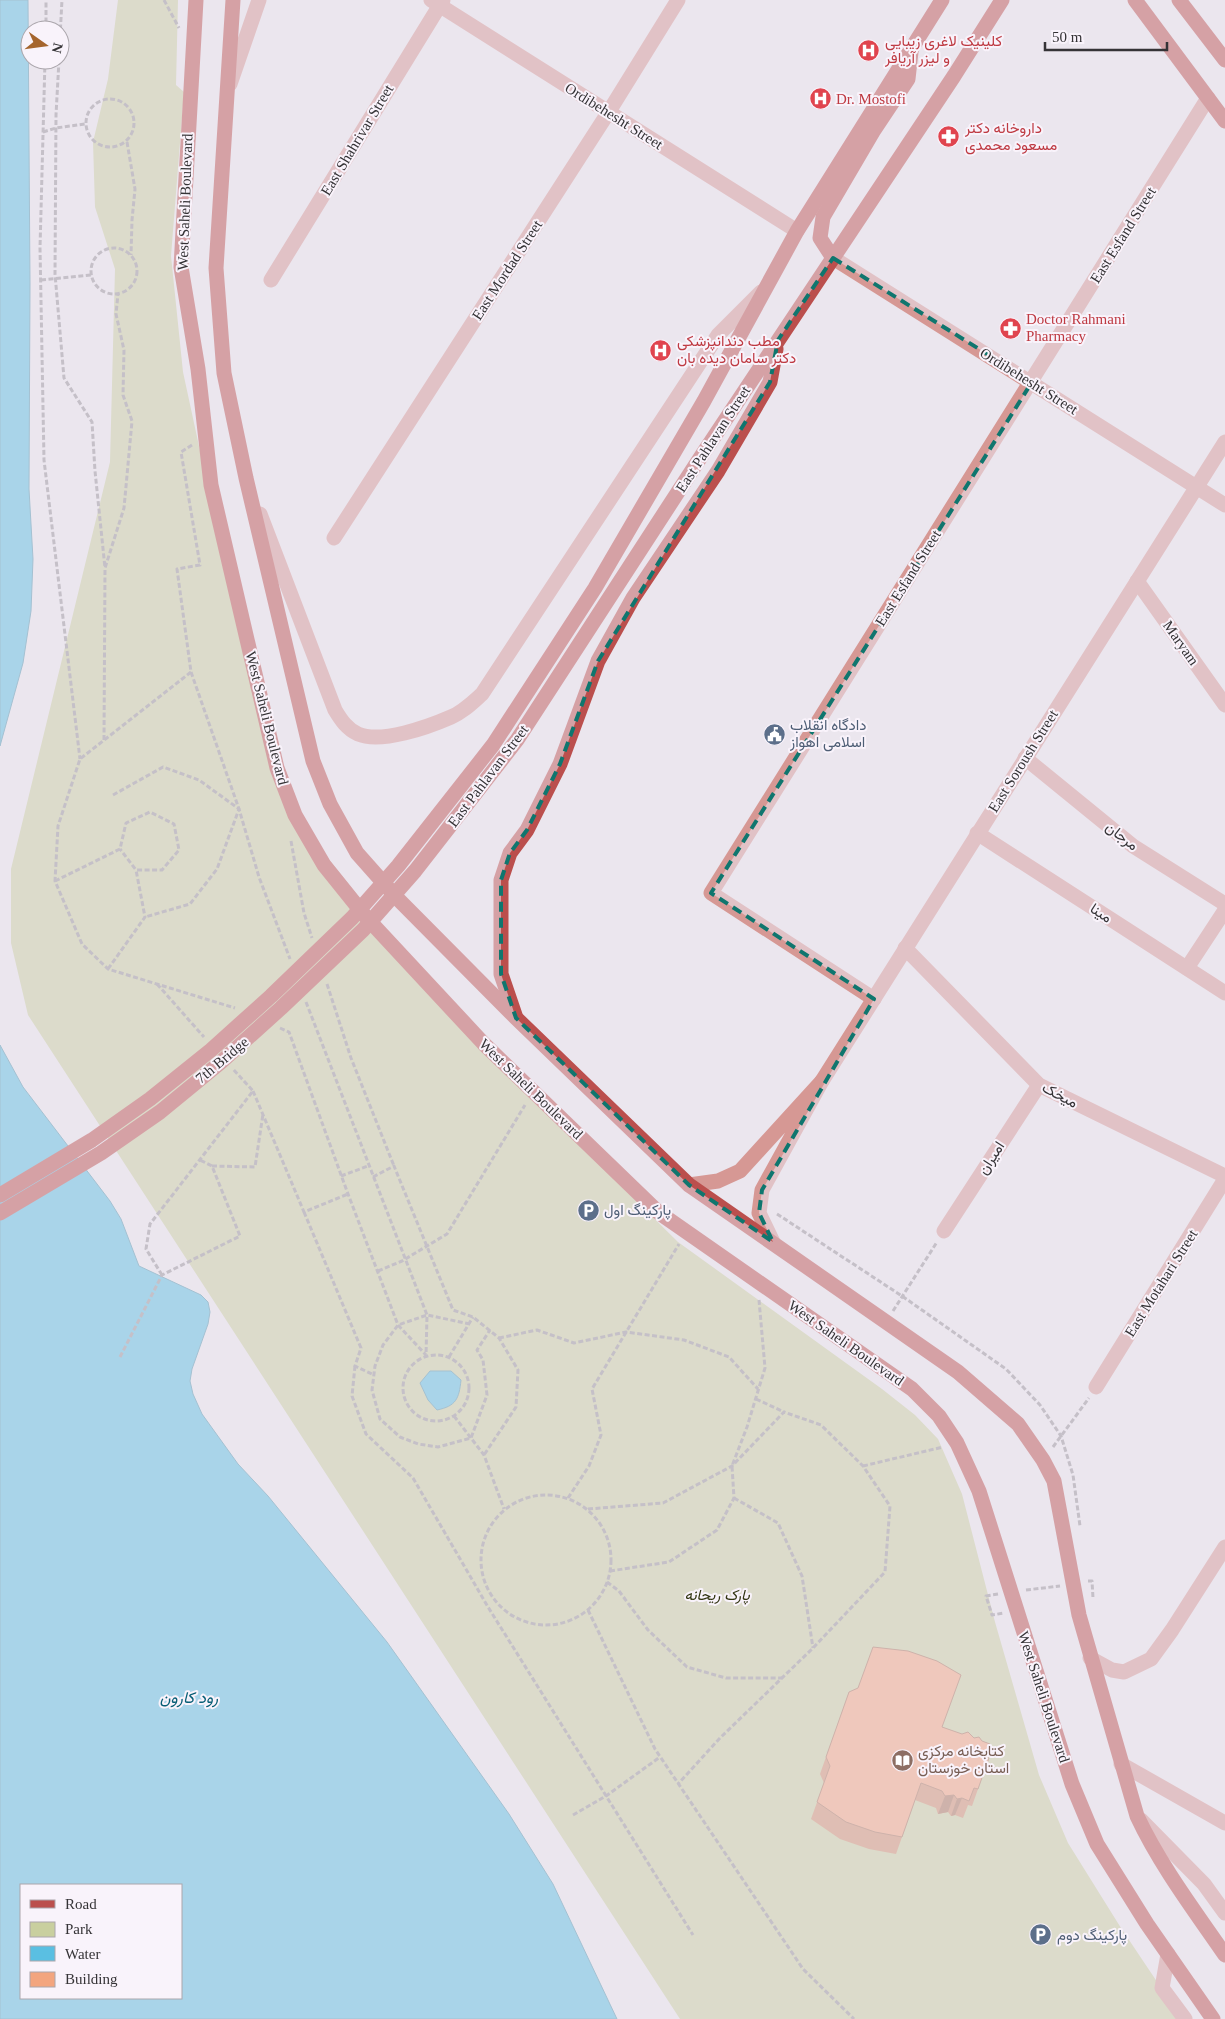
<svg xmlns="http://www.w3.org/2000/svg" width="1225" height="2019" viewBox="0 0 1225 2019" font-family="'Times New Roman',Vazirmatn,serif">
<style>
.green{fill:#c9cf9f}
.water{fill:#5abfe2;stroke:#4f95ae;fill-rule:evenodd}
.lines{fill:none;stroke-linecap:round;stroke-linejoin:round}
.path{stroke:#979399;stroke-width:3;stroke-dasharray:5 2.5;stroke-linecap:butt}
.minor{stroke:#d69894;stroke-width:15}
.major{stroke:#bb4f4d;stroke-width:15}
.wall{fill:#d18e6d}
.shaded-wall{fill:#aa7459}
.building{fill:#f3a57f;stroke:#aa7459}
.marked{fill:none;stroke:#0f766e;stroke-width:4;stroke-dasharray:10 6;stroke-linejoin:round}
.labels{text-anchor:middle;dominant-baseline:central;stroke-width:4;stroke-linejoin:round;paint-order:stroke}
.health-label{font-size:15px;fill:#be3a42;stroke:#f9f3fb;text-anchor:start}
.street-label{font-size:15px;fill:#353336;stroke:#f9f3fb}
.service-label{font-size:15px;fill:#4e5e75;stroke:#f9f3fb;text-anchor:start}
.park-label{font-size:15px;font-style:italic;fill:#313411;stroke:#f9f3fb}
.education-label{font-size:15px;fill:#785e54;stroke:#f9f3fb;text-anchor:start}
.water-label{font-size:16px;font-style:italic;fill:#075e76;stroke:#f9f3fb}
</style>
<rect width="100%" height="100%" fill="#ebe6ee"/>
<polygon class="green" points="118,0 178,0 176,85 184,92 171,256 183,372 205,474 289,810 480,1047 678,1242 882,1389 915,1415 938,1439 962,1494 995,1622 1039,1775 1068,1843 1121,1928 1182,2019 680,2019 28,1015 11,943 11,869 110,462 115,269 95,207 93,142 108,79"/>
<g class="water">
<polygon points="0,0 28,0 30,284 29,489 33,559 31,611 23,663 0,746"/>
<path d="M0 1045 23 1087 110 1201 121 1219 139 1266 201 1295 208 1302 210 1312 208 1324 192 1369 190 1381 193 1394 202 1414 238 1464 268 1496 387 1642 509 1814 553 1884 617 2019H0ZM21 1885H181V1998H21Z"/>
<path d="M430 1371H451L461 1380C459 1399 456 1406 437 1410L428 1400 420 1383Z"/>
</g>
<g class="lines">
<g class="path">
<polyline points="164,0 179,28"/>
<polyline points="46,30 46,0"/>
<polyline points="60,37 62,0"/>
<polyline points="45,60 40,248 44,460 80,759"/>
<polyline points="59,60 56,115 55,274 64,378 92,422 95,471 105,568"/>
<circle cx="110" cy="123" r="24"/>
<polyline points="43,132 56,128 85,124"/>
<polyline points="127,142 135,189 132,220 131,255"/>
<circle cx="114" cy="271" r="23"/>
<polyline points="41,280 91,275"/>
<polyline points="192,445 181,452 200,565 177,569 191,672 239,809 259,877 290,959"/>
<polyline points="191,672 80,759 58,826 55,881 82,944 108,969 235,1008"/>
<polyline points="104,740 105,568 124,508 132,421 123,395 124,350 116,314 118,294"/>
<polyline points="113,795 163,767 199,780 239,809 217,869 190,904 145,917"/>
<polyline points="291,841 304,913 312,938"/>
<polyline points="55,881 120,849 126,823 150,812 174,824 179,850 162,870 136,870 120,849"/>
<polyline points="108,969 145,917 136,870"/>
<polyline points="157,984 204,1037"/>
<polyline points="327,984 351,1058 394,1166"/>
<polyline points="306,1002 427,1315 426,1356"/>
<polyline points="280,1028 289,1032 348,1194 398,1325 426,1355"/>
<polyline points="253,1091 304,1212 348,1194"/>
<polyline points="212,1166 255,1167 263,1114"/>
<polyline points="341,1176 368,1166"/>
<polyline points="373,1177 394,1166 453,1310 473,1317 499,1338 518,1370 516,1407 484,1455"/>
<polyline points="304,1212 361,1348 355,1366 374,1375"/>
<polyline points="777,1214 902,1296 1006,1369 1040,1405 1061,1436 1073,1475 1080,1526"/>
<polyline points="378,1271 402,1261 447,1234 525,1105"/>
<polyline points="162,1275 146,1249 150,1224 253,1091 233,1069"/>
<polyline points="893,1311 937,1242"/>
<polyline points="470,1324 427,1315 398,1325 383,1345 375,1366 372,1390 380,1419 400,1437 418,1444 438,1447 471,1438 487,1395 483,1360 477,1350 490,1330"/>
<polyline points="499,1338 537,1330 574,1343 626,1332 684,1340 729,1357 758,1389"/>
<circle cx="436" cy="1388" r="33"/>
<polyline points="120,1357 162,1275 240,1236 212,1166 200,1160"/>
<polyline points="449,1357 473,1317"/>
<polyline points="355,1366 352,1396 366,1434 413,1478 488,1607 693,1935"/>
<polyline points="756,1399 784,1412"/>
<polyline points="454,1416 484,1455 504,1509"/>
<polyline points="1053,1447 1089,1398"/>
<polyline points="863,1466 943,1447"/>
<circle cx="546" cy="1560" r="65"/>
<polyline points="568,1498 589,1466 601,1435 592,1389 679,1244"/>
<polyline points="734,1498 778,1523 802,1576 813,1648"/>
<polyline points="588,1509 663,1503 732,1466 784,1412 821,1425 863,1466 890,1506 885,1572 813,1648 720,1738 678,1784"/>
<polyline points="610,1571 669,1562 717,1530 734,1498 732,1466 747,1427 765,1368 759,1300"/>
<polyline points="1088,1581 1092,1581 1093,1598"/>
<polyline points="607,1582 619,1591 648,1630 687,1667 726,1678 782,1678"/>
<polyline points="1026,1590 1060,1586"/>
<polyline points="998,1594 986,1596 992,1615 1004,1613"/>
<polyline points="588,1610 655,1749 803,1969 854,2019"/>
<polyline points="573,1815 606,1796 660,1757"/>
</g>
<g class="minor">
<polyline points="431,0 797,231"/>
<polyline points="230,84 259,0"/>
<polyline points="833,258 1225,505"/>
<polyline points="271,280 443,0"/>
<path d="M260 514 335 710C341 720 347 729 358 734 381 744 428 727 451 717 463 712 472 703 482 694L718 335 761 292"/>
<polyline points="334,538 608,113 678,0"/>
<polyline points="1137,581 1225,705"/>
<polyline points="1025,758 1133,846 1225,904"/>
<polyline points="977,833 1225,993"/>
<polyline points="905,948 1039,1085 1225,1176"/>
<polyline points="1187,968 1225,910"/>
<polyline points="874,999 711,893 1208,98"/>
<polyline points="822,1081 1225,442"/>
<polyline points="689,1185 718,1181 740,1171 822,1081 762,1190 759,1213 773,1242"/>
<polyline points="944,1231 1039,1085"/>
<polyline points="1096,1387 1225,1179"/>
<polyline points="1090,1658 1112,1670 1124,1672 1151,1659 1172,1630 1225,1547"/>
<polyline points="1121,1764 1225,1823"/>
<polyline points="1141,1820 1204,1884 1225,1913"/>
<polyline points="1168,1954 1162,1988 1185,2019"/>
</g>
<g class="major">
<polyline points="196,0 181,267 198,369 211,485 277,768 295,815 324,865 365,916 484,1044 658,1212 912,1389 939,1416 957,1443 979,1491 1072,1784 1097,1844 1147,1924 1213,2019"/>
<path d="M233 0 216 268 224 373 246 478 313 761 330 804 357 853 396 897 516 1018 689 1185 958 1372 1018 1424 1043 1460 1054 1481 1079 1615 1137 1816C1160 1865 1194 1910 1225 1955"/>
<polyline points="1135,0 1225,121"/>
<polyline points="1179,0 1225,60"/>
<polyline points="833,258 820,238 823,217 874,130 908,79 911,52"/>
<polyline points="515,1015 501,974 501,880 510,853 527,830 560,764 598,661 633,598 718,471 770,382 776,349"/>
<polyline points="0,1195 92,1140 150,1099 211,1050 271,996 352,918 398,866 493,745 595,588 704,401 797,231 942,0"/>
<polyline points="0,1213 101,1153 160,1112 221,1062 281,1008 363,930 415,871 517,740 702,455 954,76 1002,0"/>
</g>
</g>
<polygon class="wall" points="849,1692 942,1727 985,1757 978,1789 972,1806 968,1805 963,1818 955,1815 951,1816 948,1812 938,1814 936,1808 915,1800 896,1854 869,1849 840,1839 811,1819 824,1783 820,1774"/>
<g class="shaded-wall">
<polygon points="954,1795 948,1812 938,1814 945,1796"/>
<polygon points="962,1798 955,1815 951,1816 957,1799"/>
</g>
<polygon class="building" points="873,1647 908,1651 937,1661 961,1675 942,1727 962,1734 968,1732 974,1738 979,1737 982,1741 990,1744 985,1757 989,1758 978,1789 974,1788 969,1801 962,1798 957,1799 954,1795 945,1796 942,1791 921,1783 902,1837 875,1832 846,1822 817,1802 830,1766 826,1757 849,1692 858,1688"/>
<path d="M0 0H1225V2019H0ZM833 258 1032 382 711 893 874 999 762 1190 759 1213 773 1242 689 1185 516 1018 501 974V880L510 853 527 830 560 764 598 661 770 382 778 340Z" fill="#ebe6ee" fill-opacity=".55" fill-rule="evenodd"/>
<path class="marked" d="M833 258 1032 382 711 893 874 999 762 1190 759 1213 773 1242 689 1185 516 1018 501 974V880L510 853 527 830 560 764 598 661 770 382 778 340Z"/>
<defs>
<symbol id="hospital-disc" viewBox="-11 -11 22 22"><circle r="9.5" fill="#e0444e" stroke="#f9f3fb"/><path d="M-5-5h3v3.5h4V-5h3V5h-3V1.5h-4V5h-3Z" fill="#fff"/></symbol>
<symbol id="pharmacy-disc" viewBox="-11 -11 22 22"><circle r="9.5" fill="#e0444e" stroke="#f9f3fb"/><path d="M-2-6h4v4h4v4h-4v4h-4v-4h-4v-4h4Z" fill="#fff"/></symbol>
<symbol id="civic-disc" viewBox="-11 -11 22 22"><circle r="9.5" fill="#5c6f8a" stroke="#f9f3fb"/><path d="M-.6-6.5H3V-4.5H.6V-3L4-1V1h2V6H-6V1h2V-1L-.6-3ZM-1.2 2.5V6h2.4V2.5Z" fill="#fff"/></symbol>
<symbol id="parking-disc" viewBox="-11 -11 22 22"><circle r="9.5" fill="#5c6f8a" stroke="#f9f3fb"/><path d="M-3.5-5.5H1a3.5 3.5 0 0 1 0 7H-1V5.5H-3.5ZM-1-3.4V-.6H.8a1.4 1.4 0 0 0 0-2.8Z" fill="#fff"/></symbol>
<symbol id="library-disc" viewBox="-11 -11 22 22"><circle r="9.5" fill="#8d6e63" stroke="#f9f3fb"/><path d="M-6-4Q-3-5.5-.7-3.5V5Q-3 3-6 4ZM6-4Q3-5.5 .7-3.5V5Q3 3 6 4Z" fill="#fff"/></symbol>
</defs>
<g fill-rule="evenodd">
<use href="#hospital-disc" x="856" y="38" width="25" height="25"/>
<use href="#hospital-disc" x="808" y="86" width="25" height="25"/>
<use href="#pharmacy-disc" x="936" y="124" width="25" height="25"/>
<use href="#pharmacy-disc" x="998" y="316" width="25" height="25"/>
<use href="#hospital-disc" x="648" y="338" width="25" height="25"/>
<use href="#civic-disc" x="762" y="722" width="25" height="25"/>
<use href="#parking-disc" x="576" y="1198" width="25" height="25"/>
<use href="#library-disc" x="890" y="1748" width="25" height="25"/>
<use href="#parking-disc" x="1028" y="1922" width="25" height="25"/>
</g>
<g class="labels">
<g class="health-label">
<text x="885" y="41">کلینیک لاغری زیبایی<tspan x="885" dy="17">و لیزر آریافر</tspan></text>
<text x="836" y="99">Dr. Mostofi</text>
<text x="965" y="128">داروخانه دکتر<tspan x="965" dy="17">مسعود محمدی</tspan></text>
<text x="1026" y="319">Doctor Rahmani<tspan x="1026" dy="17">Pharmacy</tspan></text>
<text x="677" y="341">مطب دندانپزشکی<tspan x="677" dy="17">دکتر سامان دیده بان</tspan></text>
</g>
<g class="street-label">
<text transform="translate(614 116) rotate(32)">Ordibehesht Street</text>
<text transform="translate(357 140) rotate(-59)">East Shahrivar Street</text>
<text transform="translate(185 202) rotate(-88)">West Saheli Boulevard</text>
<text transform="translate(1123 235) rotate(-58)">East Esfand Street</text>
<text transform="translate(507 270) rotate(-57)">East Mordad Street</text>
<text transform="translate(1029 381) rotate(32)">Ordibehesht Street</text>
<text transform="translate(713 439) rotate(-57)">East Pahlavan Street</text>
<text transform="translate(908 578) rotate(-58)">East Esfand Street</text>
<text transform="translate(1181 643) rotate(55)">Maryam</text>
<text transform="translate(267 718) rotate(76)">West Saheli Boulevard</text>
<text transform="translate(1023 761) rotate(-58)">East Soroush Street</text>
<text transform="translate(488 776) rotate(-53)">East Pahlavan Street</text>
<text transform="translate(1122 836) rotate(38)">مرجان</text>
<text transform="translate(1101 913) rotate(33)">مینا</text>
<text transform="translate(222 1060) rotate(-40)">7th Bridge</text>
<text transform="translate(531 1089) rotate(44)">West Saheli Boulevard</text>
<text transform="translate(1060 1095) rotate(28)">میخک</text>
<text transform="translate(991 1158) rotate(-57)">امیران</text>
<text transform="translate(1161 1283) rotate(-58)">East Motahari Street</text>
<text transform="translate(846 1343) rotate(35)">West Saheli Boulevard</text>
<text transform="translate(1044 1697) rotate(72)">West Saheli Boulevard</text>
</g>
<g class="service-label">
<text x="790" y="725">دادگاه انقلاب<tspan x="790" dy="17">اسلامی اهواز</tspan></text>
<text x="604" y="1210">پارکینگ اول</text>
<text x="1057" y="1935">پارکینگ دوم</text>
</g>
<g class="park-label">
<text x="717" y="1595">پارک ریحانه</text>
</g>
<g class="education-label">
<text x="918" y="1751">کتابخانه مرکزی<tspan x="918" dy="17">استان خوزستان</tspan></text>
</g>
<g class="water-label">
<text x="189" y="1697">رود کارون</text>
</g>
</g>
<rect x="20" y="1884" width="162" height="115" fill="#f9f3fb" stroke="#aba6ac"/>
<rect x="30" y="1900" width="25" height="8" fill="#bb4f4d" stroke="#aba6ac"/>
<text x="65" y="1909" font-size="15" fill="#353336">Road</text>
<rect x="30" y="1922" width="25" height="15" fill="#c9cf9f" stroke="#aba6ac"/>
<text x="65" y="1934" font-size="15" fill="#353336">Park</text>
<rect x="30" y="1946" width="25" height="15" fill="#5abfe2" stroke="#aba6ac"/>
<text x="65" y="1959" font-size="15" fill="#353336">Water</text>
<rect x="30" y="1972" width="25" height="15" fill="#f3a57f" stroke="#aba6ac"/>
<text x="65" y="1984" font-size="15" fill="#353336">Building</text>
<g transform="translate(45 45) rotate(104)"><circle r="24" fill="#f9f3fb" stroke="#aba6ac"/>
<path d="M0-4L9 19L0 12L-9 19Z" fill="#a5652e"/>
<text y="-8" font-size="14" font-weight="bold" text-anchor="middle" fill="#353336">N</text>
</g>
<path d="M1045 42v8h122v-8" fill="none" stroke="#353336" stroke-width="2.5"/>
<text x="1052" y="42" font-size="15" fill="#353336" stroke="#f9f3fb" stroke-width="4" paint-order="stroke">50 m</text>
</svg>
